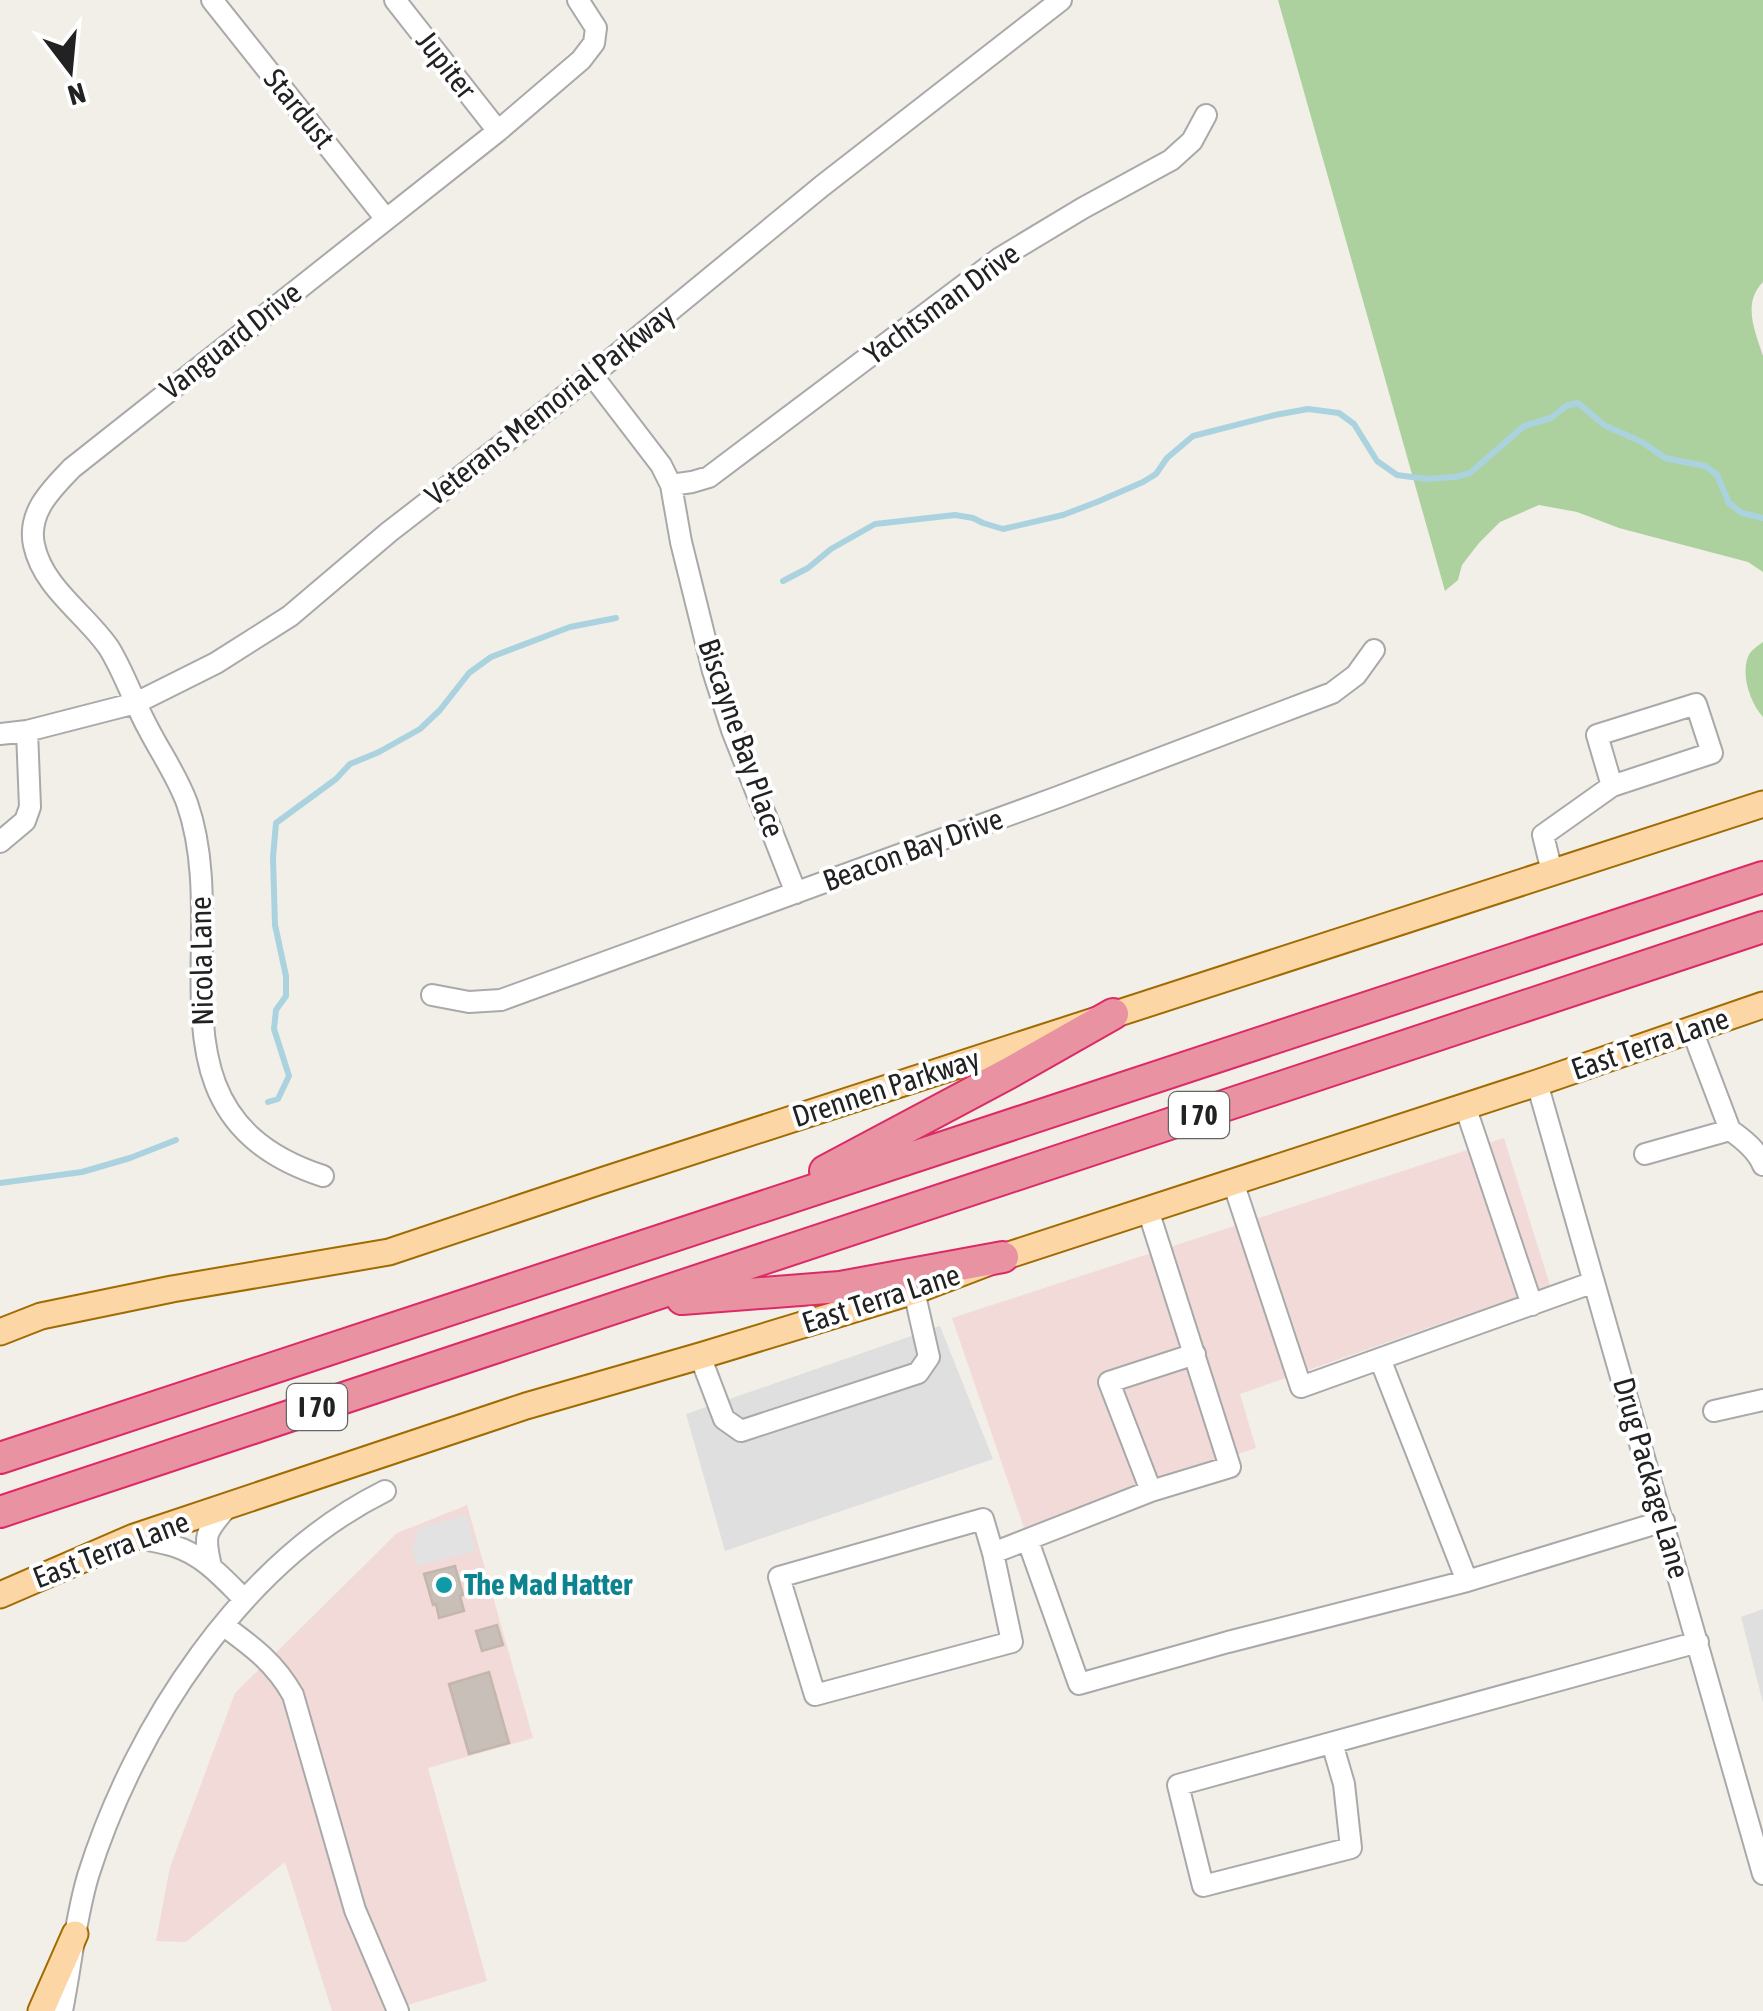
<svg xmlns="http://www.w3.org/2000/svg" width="1763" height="2011" viewBox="0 0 1763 2011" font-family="'Asap Condensed',sans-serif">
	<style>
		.residential { fill: #e0dfdf }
		.commercial { fill: #f2dad9 }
		.forest { fill: #add19e }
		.parking { fill: #e2e2e2 }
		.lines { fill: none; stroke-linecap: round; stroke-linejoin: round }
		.stream { stroke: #aad3df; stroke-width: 6 }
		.building { fill: #c7bfb8; stroke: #c4b6ab; stroke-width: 2.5 }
		.minor-casing { stroke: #a9a9a9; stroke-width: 24 }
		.major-casing { stroke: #a06b00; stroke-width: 29 }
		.highway-casing { stroke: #dc2a67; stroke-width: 34 }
		.minor { stroke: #fff; stroke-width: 20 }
		.major { stroke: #fcd6a4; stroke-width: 25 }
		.highway { stroke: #e892a2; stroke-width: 30 }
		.culture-dot { fill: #0f9aa8; stroke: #fff; stroke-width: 4 }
		.labels { text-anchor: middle; stroke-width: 8; stroke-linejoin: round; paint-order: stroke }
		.shield { fill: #fff; stroke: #646464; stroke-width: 2.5 }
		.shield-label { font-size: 28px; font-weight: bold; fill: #222 }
		.street-label { font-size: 30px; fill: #222; stroke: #fff }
		.culture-label { font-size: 30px; font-weight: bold; fill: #0d838f; stroke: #fff; text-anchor: start }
	</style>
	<rect width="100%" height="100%" fill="#f2efe9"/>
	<path class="residential" d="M940,1326L993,1459L725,1551L686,1414Z
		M1763,1609V1703L1741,1617Z"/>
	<path class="commercial" d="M1504,1138L1550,1285L1240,1394L1256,1448L1024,1528L952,1318Z
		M467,1505L533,1738L428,1768L487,1981L388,2011H332L285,1862L186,1942L156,1941L170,1867L235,1693L397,1533Z"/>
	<path class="forest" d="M1278,0H1763V282C1742,303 1755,331 1763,356V572L1748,562L1619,528L1577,512L1539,505L1500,522L1479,543L1462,565L1458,580L1445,591Z
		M1763,642V717C1750,703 1739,671 1750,653C1752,650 1761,643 1763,642Z"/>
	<path class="parking" d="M466,1515L476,1551L417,1566L412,1549L419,1528Z"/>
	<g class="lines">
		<path class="stream" d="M783,581L808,568L831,549L875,524L955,515L973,518L983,523L1003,529L1063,515L1097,502L1143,482L1156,474L1167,458L1193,436L1275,415L1308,409L1339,413L1354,424L1377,461L1397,475L1427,479L1455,477L1470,473L1524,426L1551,418L1566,406L1578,403L1604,425L1642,442L1665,458L1705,466L1717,475L1729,503L1742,513L1763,518
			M268,1102L278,1099L289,1076L274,1029L276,1010L286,996V976L275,925L273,857L276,823L336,779L350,764L379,752L420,729L440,710L469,673L491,657L570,627L616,618
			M0,1183L82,1172L130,1158L176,1140"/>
	</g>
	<path class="building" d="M455,1566L463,1595L460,1596L464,1611L439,1618L436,1604L433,1605L424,1574Z
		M497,1625L503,1645L482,1651L476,1631Z
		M489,1672L509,1743L469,1754L449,1684Z"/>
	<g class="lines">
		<defs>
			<path id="minor" d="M212,0L386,219
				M395,0L498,131
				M592,375L661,465L671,485L681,542L713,671L732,730L796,893
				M671,485L692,482L709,477L1000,258L1083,208L1171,160L1192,141L1206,115
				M0,734L27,731L136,703L216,663L290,616L389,532L592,375L822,186L1061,0
				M0,842L25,821L30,807L27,731
				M1552,872L1543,835L1612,786L1712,753L1696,704L1597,735L1612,786
				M432,995L469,1002L501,1000L1058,797L1332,693L1356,675L1374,650
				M1692,1030L1730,1130C1743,1139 1757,1150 1763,1165
				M1537,1083L1763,1874
				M1465,1106L1532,1305
				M1645,1154L1730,1130
				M323,1176C135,1115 235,940 187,803C177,776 162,755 149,730C134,703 125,674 109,648C86,614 43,588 34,545C27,512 52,489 72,468L498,131L581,60L594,43L596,28L578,0
				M1233,1182L1301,1387L1594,1282
				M700,1356L724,1419L741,1431L918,1373L929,1357L914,1291
				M1380,1359L1467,1581L1664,1521
				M1714,1411L1763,1400
				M1151,1491L1109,1382L1195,1354
				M134,1537C147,1540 161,1542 174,1546C203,1555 223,1578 244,1599
				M1028,1541L1079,1684L1228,1642L1467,1581
				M993,1553L1012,1642L815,1695L779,1577L983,1519L993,1553L1151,1491L1230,1467L1148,1210
				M211,1566C203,1533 206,1532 228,1506
				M223,1625C253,1647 275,1663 293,1695L355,1910L398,2011
				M1332,1743L1344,1784L1351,1848L1203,1886L1178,1785L1698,1642
				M62,2011C71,1966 75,1920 88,1876C135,1726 242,1562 385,1491"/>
			<path id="major" d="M0,1332L41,1316L172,1289L389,1252L601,1181L1763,804
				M0,1595L134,1537L526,1406L700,1356L914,1291L1003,1257L1537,1083L1763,1005
				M41,2011L75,1934"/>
			<path id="highway" d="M825,1171L1009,1073L1113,1014
				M682,1299L840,1287L1003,1257
				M0,1458L1763,877
				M0,1512L1763,927"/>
		</defs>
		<use href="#minor" class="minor-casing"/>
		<use href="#major" class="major-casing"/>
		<use href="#highway" class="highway-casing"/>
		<use href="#minor" class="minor"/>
		<use href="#major" class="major"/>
		<use href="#highway" class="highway"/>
	</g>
	<circle class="culture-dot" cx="444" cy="1585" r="10"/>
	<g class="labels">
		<g class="shield">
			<rect x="1169" y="1092" width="60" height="46" rx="8"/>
			<rect x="287" y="1384" width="60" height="46" rx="8"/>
		</g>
		<g class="shield-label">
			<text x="1199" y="1125">I 70</text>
			<text x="317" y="1417">I 70</text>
		</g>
		<g class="street-label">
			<text transform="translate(446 65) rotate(52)" y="10">Jupiter</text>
			<text transform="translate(299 109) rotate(51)" y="10">Stardust</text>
			<text transform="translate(942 304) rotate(-36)" y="10">Yachtsman Drive</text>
			<text transform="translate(231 341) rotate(-38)" y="10">Vanguard Drive</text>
			<text transform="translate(550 405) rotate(-38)" y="10">Veterans Memorial Parkway</text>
			<text transform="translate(741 738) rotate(71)" y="10">Biscayne Bay Place</text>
			<text transform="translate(913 850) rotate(-20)" y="10">Beacon Bay Drive</text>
			<text transform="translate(202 961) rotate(-91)" y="10">Nicola Lane</text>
			<text transform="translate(1650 1044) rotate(-19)" y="10">East Terra Lane</text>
			<text transform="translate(886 1088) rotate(-18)" y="10">Drennen Parkway</text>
			<text transform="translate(881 1299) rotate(-18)" y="10">East Terra Lane</text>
			<text transform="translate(1651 1478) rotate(74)" y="10">Drug Package Lane</text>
			<text transform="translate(111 1550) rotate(-21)" y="10">East Terra Lane</text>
		</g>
		<g class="culture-label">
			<text x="464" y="1595">The Mad Hatter</text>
		</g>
	</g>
	<g transform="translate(70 70) rotate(164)" stroke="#ffffff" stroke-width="8" paint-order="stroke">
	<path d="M0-8L18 38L0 25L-18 38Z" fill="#222222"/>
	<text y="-15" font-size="28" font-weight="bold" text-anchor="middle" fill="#222222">N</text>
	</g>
</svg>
